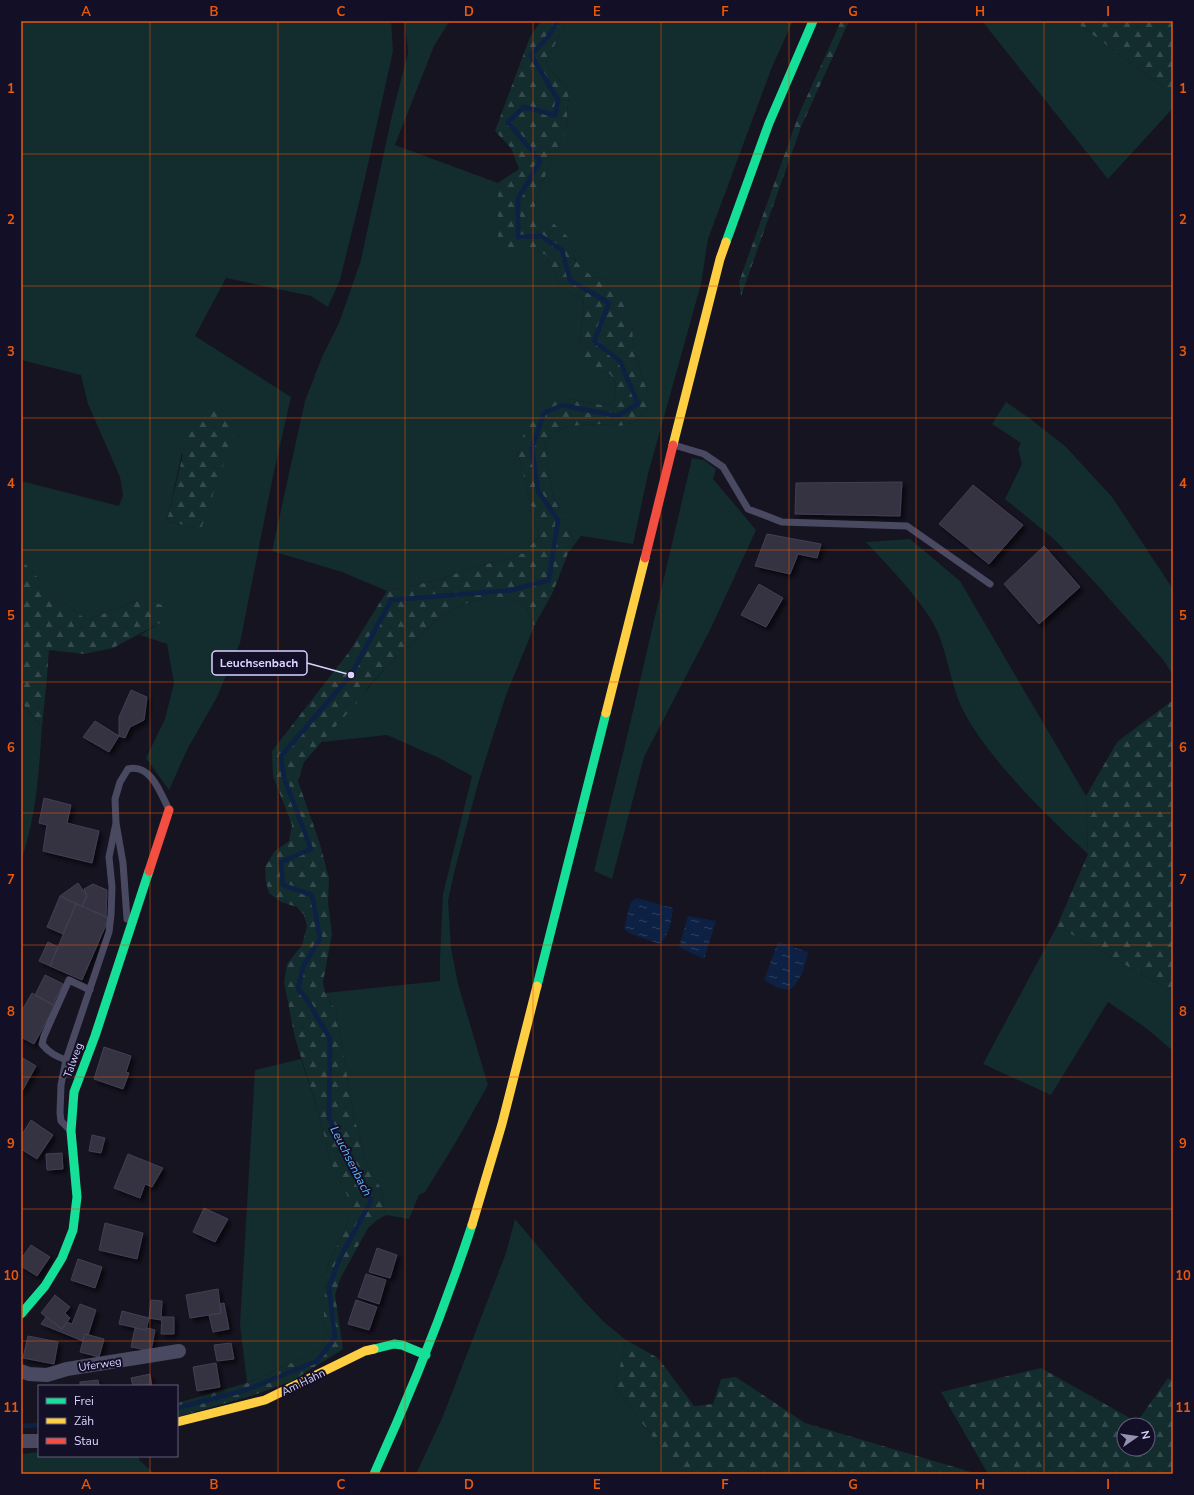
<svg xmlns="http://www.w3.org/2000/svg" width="1194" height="1495" viewBox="0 0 1194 1495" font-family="'Nunito Sans',sans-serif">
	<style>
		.green { fill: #132c2d; fill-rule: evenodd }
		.forest { fill: url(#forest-firs); fill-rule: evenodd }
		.water { fill: url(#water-ripples) }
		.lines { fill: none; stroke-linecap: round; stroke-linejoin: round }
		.stream { stroke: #0d2144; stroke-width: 4.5 }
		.building { fill: #343243; stroke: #433f54; filter: url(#shadow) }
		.lane { stroke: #4a4962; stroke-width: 7 }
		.street { stroke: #4a4962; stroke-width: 14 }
		.fast { stroke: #16e098; stroke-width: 9 }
		.slow { stroke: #ffcf43; stroke-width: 9 }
		.jam { stroke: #f24e42; stroke-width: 9 }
		.grid { fill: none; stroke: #e8590c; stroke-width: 1; stroke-opacity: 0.55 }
		.labels { text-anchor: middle; stroke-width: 4; stroke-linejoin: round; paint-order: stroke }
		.street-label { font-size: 11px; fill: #d9d4ff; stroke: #130f26 }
		.water-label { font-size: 12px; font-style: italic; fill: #62b6ff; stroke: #130f26 }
		.leader { fill: none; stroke: #d9d4ff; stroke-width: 1.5 }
		.callout-dot { fill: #d9d4ff; stroke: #130f26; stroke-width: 1.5 }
		.callout { fill: #130f26; stroke: #d9d4ff; stroke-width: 1.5 }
		.callout-label { font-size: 12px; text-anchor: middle; font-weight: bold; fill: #d9d4ff }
		.neatline { fill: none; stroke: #e8590c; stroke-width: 1.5 }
		.grid-label { font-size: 13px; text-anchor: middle; font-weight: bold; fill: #e8590c }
	</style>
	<defs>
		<pattern id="forest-firs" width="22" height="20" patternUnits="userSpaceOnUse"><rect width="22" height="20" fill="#132c2d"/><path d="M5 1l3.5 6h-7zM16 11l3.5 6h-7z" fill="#354a4c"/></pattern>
		<pattern id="water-ripples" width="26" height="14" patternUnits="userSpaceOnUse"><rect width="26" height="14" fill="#0d2144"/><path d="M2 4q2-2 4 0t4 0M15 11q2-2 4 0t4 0" fill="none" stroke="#304060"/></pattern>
		<filter id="shadow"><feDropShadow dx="3.5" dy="3.5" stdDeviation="2" flood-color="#0009"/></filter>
	</defs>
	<rect width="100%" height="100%" fill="#161421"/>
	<path class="green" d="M21,21H391L393,51L365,178L340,280L328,307L311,296L226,278L195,336L291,397L273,476L240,643L217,697L188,748L169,790L146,758L165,719L174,683L167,644L140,635L160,623L139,600L87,620L55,597L21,559V481L119,506L123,495L120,477L88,404L81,375L21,360ZM182,453L201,529L167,521Z
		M405,21H451L447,25L434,46L395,145L498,183V247L514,250H534L546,255L562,290L584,299L580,345L600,371L610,374L615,382L616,391L614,403L602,405L564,398L518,453L539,536L524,553L495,562L474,567L438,580L387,591L342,572L272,551L305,401L322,357L339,323L361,260L392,115L408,53Z
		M567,21H793L772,67L708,239L701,284L648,474L633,544L581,536L575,544L568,525L553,497L548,468L545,443L555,432L568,426L601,424L620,426L632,423L644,414L649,407V396L634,352L632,326L606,280C578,273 575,265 570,239L533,217L536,200L551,161L566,131L569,90L545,64Z
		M982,21H1074L1173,94V108L1108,179Z
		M1006,402L1029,418L1065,446L1112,497L1173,589V675L1164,661L1099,587L1055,540L1005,499L1022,464L1018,449L1021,443L992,424Z
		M692,458L704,460L716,469L713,479L756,530L711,628L644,757L612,879L594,871L625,745Z
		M910,539L960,581L1086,796L1088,854C1057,825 1029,798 1001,765C987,748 973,730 963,710C949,682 948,649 932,621C914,592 889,567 866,542Z
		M488,598H511L525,605L534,627L506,695L479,780L455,869L448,901L451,948L458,984L488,1085L456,1142L425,1192L419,1195L409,1219L386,1215L380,1187L366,1162L354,1116L336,1011L325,993L440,981V957L443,894L472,776L439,758L387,735L322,742L387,666L432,624L460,605Z
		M21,703L42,727C39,772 36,818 21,861Z
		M1057,926L1173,992V1051L1146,1028L1108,1002L1051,1095L983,1064Z
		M301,1059L319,1114L330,1161L354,1209L328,1266L324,1302V1319L327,1337L320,1350L247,1383L240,1325L255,1070Z
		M515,1219L584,1301L604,1322L626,1340L615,1387L670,1460L684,1474H416L443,1416L506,1253Z
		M39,1452V1456H139V1460L155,1474H21V1454Z"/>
	<path class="forest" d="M541,21H567L545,64L569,90L566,131L551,161L536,200L533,217L552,222L570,239L575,260L584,271L595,277L606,280L620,296L632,326L634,352L649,396V407L644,414L632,423L620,426L601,424L568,426L555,432L545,443L548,468L553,497L568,525L575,544L568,553L553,592L534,626L525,605L511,598H488L460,605L432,624L387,666L369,686L360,699L304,762L298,781L320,844L329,879L328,903L332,934L323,982L325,993L336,1011L354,1116L366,1162L380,1187L386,1215L377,1220L368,1228L340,1279L335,1295L343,1349L292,1381L251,1396L177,1417V1403L247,1383L320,1350L327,1337L324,1319V1302L328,1266L354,1209L330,1161L319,1114L295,1038L284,982L287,964L302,945L307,926L304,915L297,907L281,902L269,893L266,882L265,867L275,851L289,841L292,825L273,776L272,751L349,652L387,591L438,580L474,567L495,562L524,553L539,536L518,453L526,426L543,407L564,398L602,405L614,403L616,391L615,382L610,374L600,371L584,356L580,345L584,299L562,290L546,255L534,250H514L498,248V183L519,169L511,148L495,131L530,37Z
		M841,21H849L801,127L741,296L739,282L799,114Z
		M1074,21H1173V94Z
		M220,408L237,425L201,529L167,521L188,434L201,418Z
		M21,559L55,597L87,620L139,600L169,606L160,623L113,648L84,654L49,650L47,677L42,727L21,702Z
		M1173,700V992L1057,926L1088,854L1086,796L1117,742Z
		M626,1340L658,1358L694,1406L713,1404L721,1379L736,1377L805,1423L978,1474H684L670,1460L615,1387Z
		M1041,1368L1137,1422L1168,1378L1173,1381V1474H988L941,1392ZM1124,1425H1148V1449H1124Z"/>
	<path class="water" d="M636,898L673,908C672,921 669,934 660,944L631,934L624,929L630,904Z
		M688,916L716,921L704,959L679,947Z
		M778,942L808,952C804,968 803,979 789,990L778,988L764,980Z"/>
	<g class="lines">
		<path class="stream" d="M177,1408L246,1390L317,1361L335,1338L329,1287L339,1260L371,1201L329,1118L330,1039L306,998L298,989L303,967L320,939L312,895L283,885L281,862L311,849L284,778L281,756L351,675L391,600L512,590L549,580L558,520L538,491L532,448L544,413L562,405L617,416L638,404L620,361L594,341L609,303L570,280L562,250L541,236L518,237V199L540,161L508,122L524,107L555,115L558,100L531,55L548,37L558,21
			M21,1426L39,1425"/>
	</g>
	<path class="building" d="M902,482L900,516L795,514L796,483Z
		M973,485L1023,525L989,564L939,524Z
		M767,534L821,544L817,558L798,554L790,574L755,566Z
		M1044,546L1080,587L1039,624L1004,584Z
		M759,584L783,598L766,627L741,615Z
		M131,690L147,697L144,720L130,727L125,738L119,736V717Z
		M95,721L119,736L109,752L83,737Z
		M44,798L71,805L67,823L99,831L92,863L43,851L47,825L39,823Z
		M78,883L87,896L82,906L60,896Z
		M93,884L107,890L106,917L82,906L87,896L84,889Z
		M60,896L76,904L63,934L47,927Z
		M76,904L109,918L82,980L50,966Z
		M48,942L58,947L50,966L39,961Z
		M45,975L63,984L53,1005L35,995Z
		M32,993L55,1006L34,1044L21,1037V1012Z
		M104,1047L131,1056L126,1072L129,1073L123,1089L94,1079Z
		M21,1057L36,1066L21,1093Z
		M31,1120L53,1135L37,1159L21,1149V1136Z
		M92,1135L105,1138L101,1153L89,1151Z
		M62,1153L63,1169L47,1170L46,1154Z
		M128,1154L163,1168L152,1187L145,1184L140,1198L114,1188Z
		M204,1208L228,1219L215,1242L193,1232Z
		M105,1223L143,1233L137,1259L99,1250Z
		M31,1245L50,1257L37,1276L21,1266V1259Z
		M377,1248L397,1255L390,1278L369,1272Z
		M78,1259L102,1267L95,1288L71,1280Z
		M366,1274L386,1280L379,1304L358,1297Z
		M218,1289L221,1313L190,1318L186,1295Z
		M55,1295L70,1307L65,1313L70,1318L62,1329L41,1313Z
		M151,1300L162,1301L161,1320L149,1318Z
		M356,1300L377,1307L369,1330L348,1324Z
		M224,1303L229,1329L213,1332L209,1315L221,1313L220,1304Z
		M80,1304L96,1310L88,1335L85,1334L83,1341L41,1324L46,1317L62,1329L67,1322L72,1324Z
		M122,1311L149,1318L146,1330L119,1324Z
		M162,1317H174V1334H161Z
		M135,1328L146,1330L147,1328L155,1330L151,1351L131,1347Z
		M85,1334L104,1339L99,1357L80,1352Z
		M28,1336L58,1342L54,1364L23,1358Z
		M231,1343L234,1359L217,1361L214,1345Z
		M216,1363L220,1387L197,1391L193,1367Z
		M150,1374L152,1386H133L131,1378Z
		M98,1380L99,1386H80V1382Z"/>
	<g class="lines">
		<path class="lane" d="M674,445L704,454L723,467L748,509L782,522L907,526L990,584
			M127,919L123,863L116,823L115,799L120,782L128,769C151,763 161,794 169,810
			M66,1060C56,1056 49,1053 42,1044L44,1036L69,980L90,990
			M68,1128L61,1121L60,1113L61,1085L66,1060L109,932L111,915L112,887L109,857L116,823"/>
		<path class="street" d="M21,1371L29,1374L47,1375L67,1369L179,1351
			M21,1441H39"/>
		<path class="fast" d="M726,242L769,123L813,21
			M537,986L606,713
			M21,1314L45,1286L62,1258L73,1230L77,1197L71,1131L74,1092L95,1036L149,871
			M374,1349L394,1344L402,1345L426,1355
			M374,1474C411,1393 444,1310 472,1225"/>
		<path class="slow" d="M673,445L720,259L726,242
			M606,713L645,558
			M472,1225L502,1124L537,986
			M177,1422L265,1400L365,1351L374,1349"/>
		<path class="jam" d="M645,558L673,445
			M149,871L169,810"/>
	</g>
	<path class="grid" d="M150,21V1386M278,21V1474M405,21V1474M533,21V1474M661,21V1474M789,21V1474M916,21V1474M1044,21V1474M21,154H1173M21,286H1173M21,418H1173M21,550H1173M21,682H1173M21,813H1173M21,945H1173M21,1077H1173M21,1209H1173M21,1341H1173M150,1456V1474"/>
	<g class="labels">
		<g class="street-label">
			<text transform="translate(73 1060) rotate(-70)" y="4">Talweg</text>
			<text transform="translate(100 1364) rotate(-9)" y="4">Uferweg</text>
			<text transform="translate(303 1382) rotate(-26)" y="4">Am Hahn</text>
		</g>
		<g class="water-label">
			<text transform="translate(351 1161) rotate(63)" y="4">Leuchsenbach</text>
		</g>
	</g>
	<path class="leader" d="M351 675L307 663"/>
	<circle class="callout-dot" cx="351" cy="675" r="4"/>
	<rect class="callout" x="212" y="651" width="95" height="24" rx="4"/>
	<g class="callout-label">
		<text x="259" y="667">Leuchsenbach</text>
	</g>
	<rect width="1194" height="1495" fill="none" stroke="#130f26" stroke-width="44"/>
	<rect x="38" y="1385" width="140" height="72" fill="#130f26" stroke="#625e7d"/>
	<rect x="46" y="1398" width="20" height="6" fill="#16e098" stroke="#625e7d"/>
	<text x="74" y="1405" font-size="12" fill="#d9d4ff">Frei</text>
	<rect x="46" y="1418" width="20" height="6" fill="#ffcf43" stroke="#625e7d"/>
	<text x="74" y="1425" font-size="12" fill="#d9d4ff">Zäh</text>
	<rect x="46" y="1438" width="20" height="6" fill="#f24e42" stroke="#625e7d"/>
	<text x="74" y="1445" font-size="12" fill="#d9d4ff">Stau</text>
	<g transform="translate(1136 1437) rotate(77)"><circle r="19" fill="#130f26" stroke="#625e7d"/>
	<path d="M0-3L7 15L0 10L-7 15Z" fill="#9591b1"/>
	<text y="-6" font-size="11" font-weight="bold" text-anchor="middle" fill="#d9d4ff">N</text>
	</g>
	<rect x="22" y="22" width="1150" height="1451" class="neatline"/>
	<g class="grid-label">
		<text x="86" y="16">A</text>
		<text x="214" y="16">B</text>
		<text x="341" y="16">C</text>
		<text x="469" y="16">D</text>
		<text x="597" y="16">E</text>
		<text x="725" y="16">F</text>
		<text x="853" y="16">G</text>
		<text x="980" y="16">H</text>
		<text x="1108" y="16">I</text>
		<text x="11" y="93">1</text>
		<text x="1183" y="93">1</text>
		<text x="11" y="224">2</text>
		<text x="1183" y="224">2</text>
		<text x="11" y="356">3</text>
		<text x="1183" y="356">3</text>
		<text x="11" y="488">4</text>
		<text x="1183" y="488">4</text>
		<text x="11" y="620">5</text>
		<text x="1183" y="620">5</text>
		<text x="11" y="752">6</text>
		<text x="1183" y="752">6</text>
		<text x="11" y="884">7</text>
		<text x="1183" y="884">7</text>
		<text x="11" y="1016">8</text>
		<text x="1183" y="1016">8</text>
		<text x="11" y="1148">9</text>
		<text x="1183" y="1148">9</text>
		<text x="11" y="1280">10</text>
		<text x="1183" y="1280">10</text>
		<text x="11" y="1412">11</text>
		<text x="1183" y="1412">11</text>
		<text x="86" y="1489">A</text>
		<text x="214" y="1489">B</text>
		<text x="341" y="1489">C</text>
		<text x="469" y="1489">D</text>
		<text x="597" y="1489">E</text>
		<text x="725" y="1489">F</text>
		<text x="853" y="1489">G</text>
		<text x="980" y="1489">H</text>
		<text x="1108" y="1489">I</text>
	</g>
</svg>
